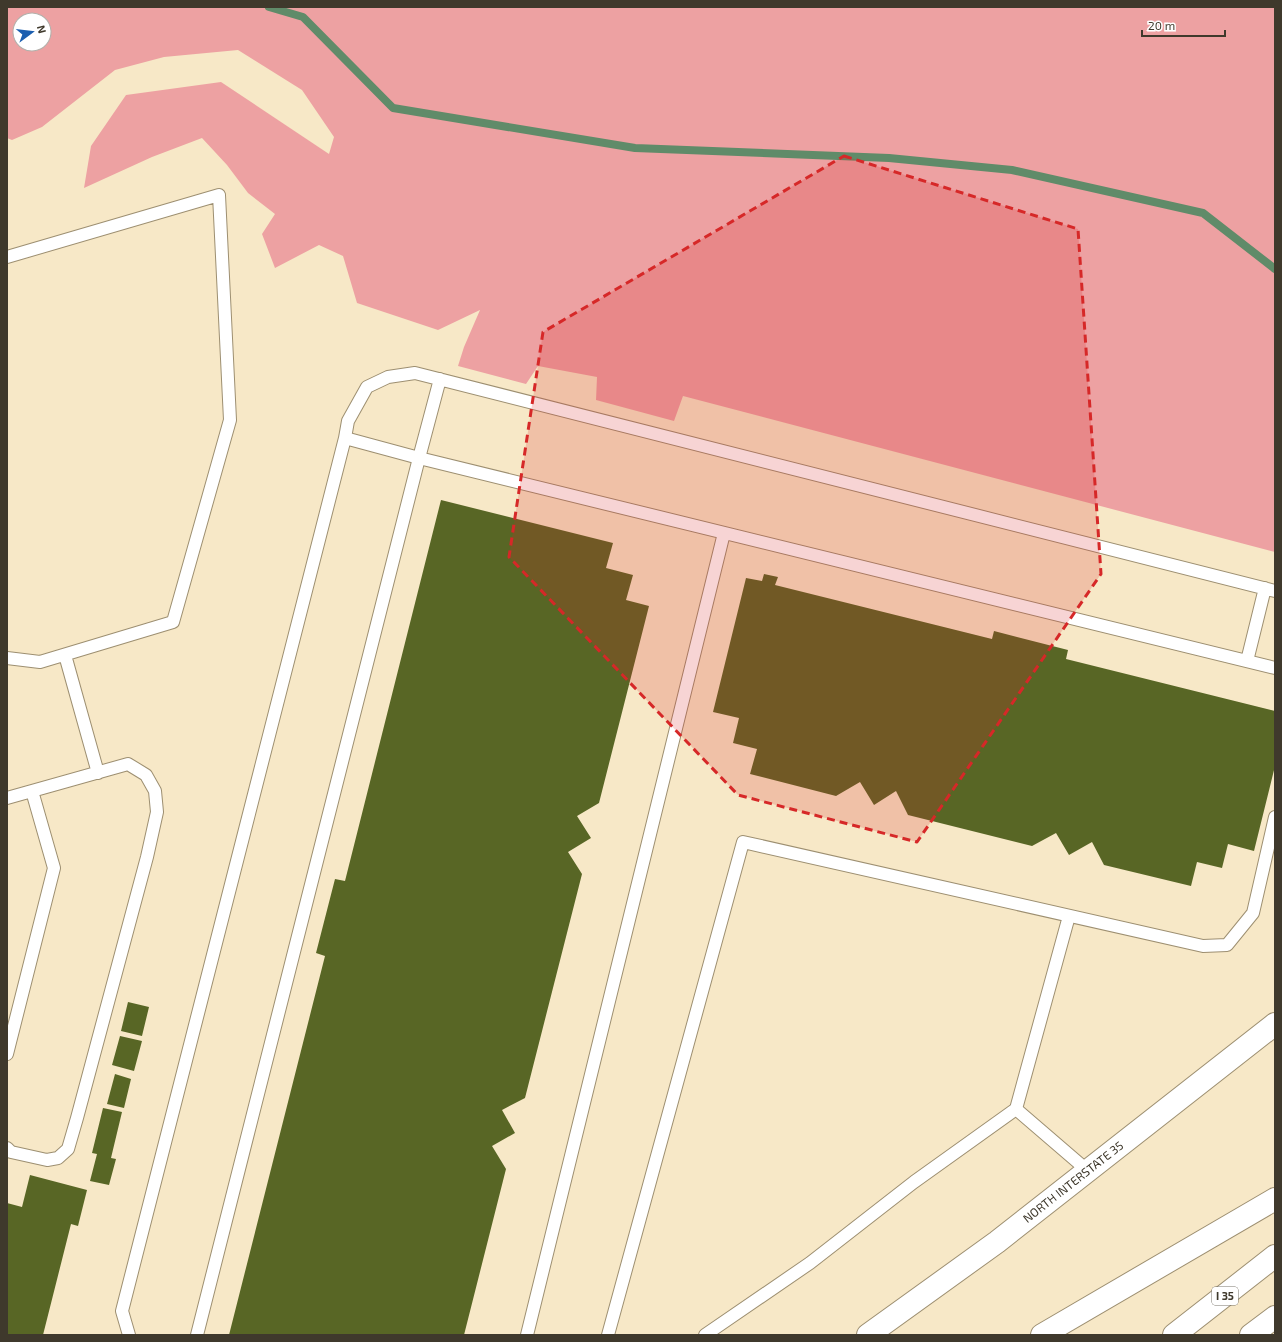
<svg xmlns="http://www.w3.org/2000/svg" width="1282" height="1342" viewBox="0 0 1282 1342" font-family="'Exo 2',sans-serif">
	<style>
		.forest { fill: #eda1a2; fill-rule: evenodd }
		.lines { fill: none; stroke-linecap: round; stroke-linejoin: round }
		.stream { stroke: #608b69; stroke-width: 8 }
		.building { fill: #586625 }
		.service-casing { stroke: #9d8f71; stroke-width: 14 }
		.secondary-casing { stroke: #9d8f71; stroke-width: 24 }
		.motorway-casing { stroke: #9d8f71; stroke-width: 24 }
		.service { stroke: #fff; stroke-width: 12 }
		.secondary { stroke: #fff; stroke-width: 22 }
		.motorway { stroke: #fff; stroke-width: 22 }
		.marked { fill: #d62828; fill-opacity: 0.2; stroke: #d62828; stroke-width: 3; stroke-dasharray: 8 5; stroke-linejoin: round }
		.labels { text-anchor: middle; stroke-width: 4; stroke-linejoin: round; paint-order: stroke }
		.shield { fill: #fff; stroke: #79746b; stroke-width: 1 }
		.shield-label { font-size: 11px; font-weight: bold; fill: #3f392c }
		.street-label { font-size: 12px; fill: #3f392c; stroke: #fff }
	</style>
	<rect width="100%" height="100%" fill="#f7e8c7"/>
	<path class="forest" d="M7,7H1275V552L683,396L674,421L596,400L597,377L538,366L526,384L458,366L464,347L480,310L438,330L357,303L343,256L319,245L275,268L262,234L275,214L248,193L227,165L202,138L152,157L84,188L91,146L126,95L221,82L329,154L334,137L302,90L238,50L164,57L115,70L42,127L12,140L7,138ZM20,20H44V44H20Z"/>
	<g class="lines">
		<path class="stream" d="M269,7L303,17L393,108L635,148L889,158L1012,170L1203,213L1275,269"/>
	</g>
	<path class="building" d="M441,500L613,543L606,568L633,575L626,600L649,606L599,803L577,816L591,838L568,852L582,874L525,1098L502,1110L515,1133L492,1146L506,1169L464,1335H229L325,956L316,953L335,879L345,881Z
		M764,574L778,577L775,585L992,639L994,631L1068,650L1066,659L1275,711V766L1254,851L1228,844L1222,868L1197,862L1191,886L1104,865L1092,842L1069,855L1056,833L1032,846L908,815L896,791L874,805L860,782L836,796L750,774L757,749L733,743L739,718L713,712L746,578L762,581Z
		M128,1002L149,1007L142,1036L121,1031Z
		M120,1036L142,1041L134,1071L112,1065Z
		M115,1074L131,1079L124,1108L107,1104Z
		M103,1108L122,1112L111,1158L116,1159L109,1185L90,1181L97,1154L92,1153Z
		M30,1175L87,1190L78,1226L71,1224L43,1335H7V1203L22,1207Z"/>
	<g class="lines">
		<defs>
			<path id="service" d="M7,257L219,195L230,420L173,622L40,662L7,658
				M1275,591L415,373L388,377L367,387L348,421L345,438L419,458L1275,668
				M65,655L98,773
				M1247,661L1265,588
				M7,798L128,764L146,775L155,791L157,812L147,857L77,1118L68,1149L58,1158L47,1160L11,1152L7,1148
				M1069,916L1016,1109L1088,1171
				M7,1054L54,868L32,791
				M129,1335L122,1311L345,438
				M197,1335L419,458L440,379
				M527,1335L724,533
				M608,1335L743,842L1203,946L1227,945L1253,913L1275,817
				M705,1335L810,1263L914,1182L1016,1109"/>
			<g id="secondary">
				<path id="s1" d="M868,1335L997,1242L1275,1024"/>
			</g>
			<path id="motorway" d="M1042,1335L1275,1199
				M1174,1335L1275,1256
				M1251,1335L1275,1317"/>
		</defs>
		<use href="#service" class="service-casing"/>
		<use href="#secondary" class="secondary-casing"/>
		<use href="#motorway" class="motorway-casing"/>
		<use href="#service" class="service"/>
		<use href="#secondary" class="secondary"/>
		<use href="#motorway" class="motorway"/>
	</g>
	<path class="marked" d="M844,156L1078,229L1101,574L917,842L738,795L509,557L543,332Z"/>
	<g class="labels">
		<rect class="shield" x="1212" y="1287" width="26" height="18" rx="3"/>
		<g class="shield-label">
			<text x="1225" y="1300">I 35</text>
		</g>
		<g class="street-label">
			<text dy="4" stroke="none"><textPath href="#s1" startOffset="256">NORTH INTERSTATE 35</textPath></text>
		</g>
	</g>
	<rect width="1282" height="1342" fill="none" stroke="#3f392c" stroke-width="16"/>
	<g transform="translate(32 32) rotate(75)"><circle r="19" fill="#ffffff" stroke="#b2b0ab"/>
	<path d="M0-3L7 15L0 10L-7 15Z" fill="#1b5eaf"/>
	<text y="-6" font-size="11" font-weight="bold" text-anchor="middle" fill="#3f392c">N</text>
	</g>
	<path d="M1142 30v6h83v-6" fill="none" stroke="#3f392c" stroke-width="2"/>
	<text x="1148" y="30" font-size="12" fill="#3f392c" stroke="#ffffff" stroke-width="3" paint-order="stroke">20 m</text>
</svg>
